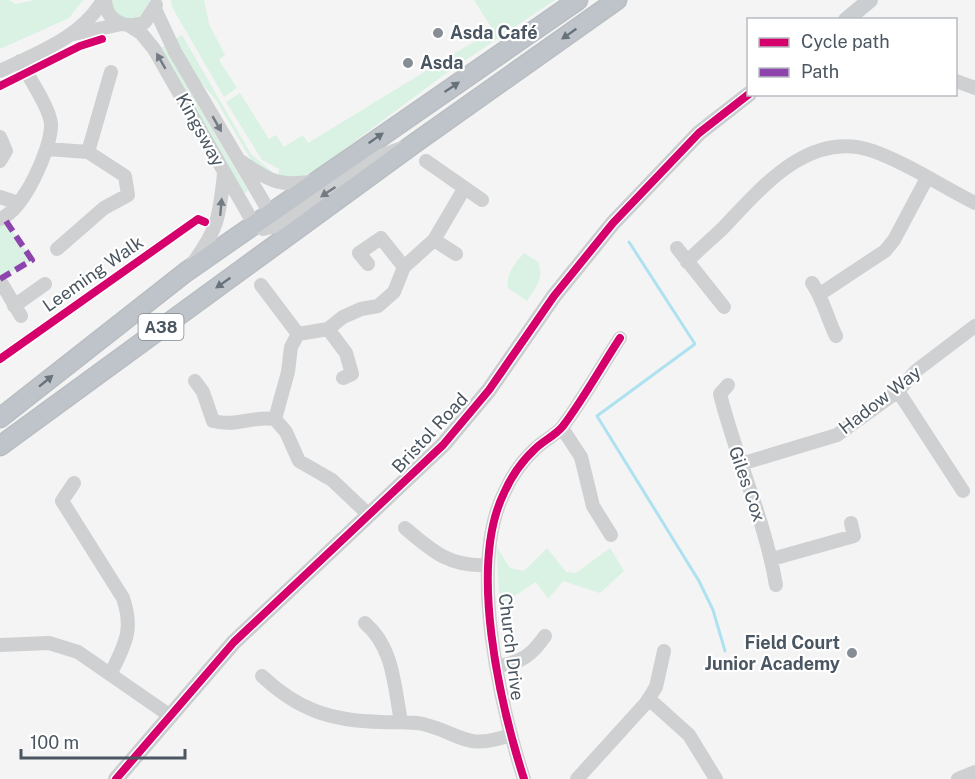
<svg xmlns="http://www.w3.org/2000/svg" width="975" height="779" viewBox="0 0 975 779" font-family="'Public Sans',sans-serif">
	<style>
		.green { fill: #d9f2e3 }
		.lines { fill: none; stroke-linecap: round; stroke-linejoin: round }
		.stream { stroke: #aee2f0; stroke-width: 3 }
		.highway-casing { stroke: #b9bec3; stroke-width: 21 }
		.minor { stroke: #ced0d2; stroke-width: 14 }
		.major { stroke: #caced1; stroke-width: 16 }
		.highway { stroke: #bec4c9; stroke-width: 18 }
		.quiet { stroke: #8e44ad; stroke-width: 6; stroke-dasharray: 12 6; stroke-linecap: butt }
		.cycleway-casing { stroke: #fff; stroke-width: 11 }
		.cycleway { stroke: #d6006c; stroke-width: 8 }
		.oneway { fill: #67727b }
		.oneway2 { fill: #727b83 }
		.poi-dot { fill: #868d94; stroke: #fff; stroke-width: 2 }
		.labels { text-anchor: middle; stroke-width: 4.5; stroke-linejoin: round; paint-order: stroke }
		.shield { fill: #fff; stroke: #808990; stroke-width: 1.5 }
		.shield-label { font-size: 16px; font-weight: bold; fill: #4a5661 }
		.poi-label { font-size: 18px; font-weight: bold; fill: #4a5661; stroke: #fff; text-anchor: start }
		.street-label { font-size: 18px; fill: #4a5661; stroke: #fff }
	</style>
	<rect width="100%" height="100%" fill="#f4f4f4"/>
	<path class="green" d="M0,0H9L16,4L35,0H83L69,18L0,49Z
		M110,0H150V1L140,17L130,20L117,16Z
		M171,0H204L209,24L225,55L219,60L237,88L224,97L172,7Z
		M474,0H555L445,74L315,171L297,178L278,177L279,169L262,160L226,102L240,93L269,139L276,135L284,147L303,135L308,143L493,30Z
		M182,35L251,154L272,172L270,175L251,160L216,100L198,79L174,39Z
		M164,46L248,191L243,194L160,48Z
		M4,218L32,260L0,279V219Z
		M524,253L538,262C545,278 535,288 527,301L508,288C506,272 515,264 524,253Z
		M496,546L510,568L524,571L547,548L566,572L576,573L610,548L624,571L600,593L563,581L548,599L536,582L500,605Z"/>
	<g class="lines">
		<path class="stream" d="M629,242L695,344L597,416L699,581L713,610L725,651"/>
		<defs>
			<path id="highway" d="M0,418L186,272L578,0
				M0,446L415,143L617,0"/>
		</defs>
		<use href="#highway" class="highway-casing"/>
		<path class="minor" d="M105,0C106,22 127,30 145,22L156,5
			M155,9L175,52L270,213L271,222
			M130,26L141,33L154,49L254,224L263,229L280,225L382,155L402,148
			M74,34L122,24
			M0,71C37,53 81,38 103,0
			M956,81L975,88
			M0,137L6,151L0,161
			M48,149L88,152L125,176L128,195L104,208L57,249
			M88,152L111,72
			M426,161L482,200
			M242,162C270,182 281,187 315,181
			M0,197L18,203
			M0,219C23,211 52,148 51,124C50,108 28,76 20,61
			M434,240L456,254
			M677,248L724,307
			M687,262C699,249 712,239 724,227C763,186 810,129 873,151C909,164 941,186 975,203
			M193,263C219,227 219,217 224,174
			M368,264L359,253L381,238L404,267
			M812,283C823,298 827,318 836,336
			M2,284L21,316
			M261,285L298,334
			M820,294L885,251L894,240L927,178
			M14,306L45,284
			M328,329L346,353L352,374L343,378
			M195,381L203,392L213,421C239,427 250,416 275,419L286,432L299,461L332,480L368,514
			M728,385L720,394C736,458 765,520 776,585
			M898,391L963,491
			M275,419L288,372L291,347L298,334L328,329L343,317L361,309L378,306L394,292L404,267L434,240L464,189
			M562,428L581,457L593,506L611,535
			M741,464L837,435L898,391L917,370L975,326
			M74,483L62,501L123,598C134,630 125,644 111,673
			M405,528C433,552 450,567 488,565
			M772,559L854,536L851,523
			M365,623C394,648 394,686 401,721
			M0,645L49,643L78,652L169,715
			M497,666C521,663 532,655 545,636
			M262,676C298,710 331,721 382,722C396,723 409,721 423,724C463,734 465,751 510,735
			M649,699L689,735L716,779
			M524,779C500,704 468,566 504,493C511,477 522,461 535,449C543,441 556,435 563,426C584,398 601,367 620,338
			M577,779L646,703L656,687L664,651
			M958,779L975,772"/>
		<path class="major" d="M846,20L870,0
			M116,779L234,642L443,445L489,390L554,296L613,223L699,133L749,94"/>
		<use href="#highway" class="highway"/>
		<path class="quiet" d="M0,279L32,260L4,218"/>
		<defs>
			<path id="cycleway" d="M0,86L80,46L102,39
				M0,359L198,219L205,222
				M116,779L234,642L443,445L489,390L554,296L613,223L699,133L749,94
				M524,779C500,704 468,566 504,493C511,477 522,461 535,449C543,441 556,435 563,426C584,398 601,367 620,338"/>
		</defs>
		<use href="#cycleway" class="cycleway-casing"/>
		<use href="#cycleway" class="cycleway"/>
	</g>
	<defs><path id="oneway-solid" d="M-6-.8H1V-3.2L6.5 0L1 3.2V.8H-6Z" transform="scale(1.5)"/></defs>
	<g class="oneway">
		<use href="#oneway-solid" transform="translate(569 34) rotate(145)"/>
		<use href="#oneway-solid" transform="translate(452 87) rotate(-34)"/>
		<use href="#oneway-solid" transform="translate(376 138) rotate(-35)"/>
		<use href="#oneway-solid" transform="translate(223 283) rotate(145)"/>
		<use href="#oneway-solid" transform="translate(46 381) rotate(-39)"/>
	</g>
	<g class="oneway2">
		<use href="#oneway-solid" transform="translate(161 61) rotate(-120)"/>
		<use href="#oneway-solid" transform="translate(217 124) rotate(60)"/>
		<use href="#oneway-solid" transform="translate(328 192) rotate(146)"/>
		<use href="#oneway-solid" transform="translate(221 207) rotate(-85)"/>
	</g>
	<g class="poi-dot">
		<circle cx="438" cy="33" r="6"/>
		<circle cx="408" cy="63" r="6"/>
		<circle cx="852" cy="653" r="6"/>
	</g>
	<g class="labels">
		<rect class="shield" x="138.5" y="314" width="45" height="26" rx="4.5"/>
		<g class="shield-label">
			<text x="161" y="333">A38</text>
		</g>
		<g class="poi-label">
			<text x="450" y="39">Asda Café</text>
			<text x="420" y="69">Asda</text>
			<text x="840" y="649" text-anchor="end">Field Court<tspan x="840" dy="21">Junior Academy</tspan></text>
		</g>
		<g class="street-label">
			<text transform="translate(200 130) rotate(61)" y="6">Kingsway</text>
			<text transform="translate(93 274) rotate(-35)" y="6">Leeming Walk</text>
			<text transform="translate(880 400) rotate(-38)" y="6">Hadow Way</text>
			<text transform="translate(430 433) rotate(-47)" y="6">Bristol Road</text>
			<text transform="translate(747 484) rotate(71)" y="6">Giles Cox</text>
			<text transform="translate(511 647) rotate(83)" y="6">Church Drive</text>
		</g>
	</g>
	<rect x="747" y="18" width="210" height="78" fill="#ffffff" stroke="#b7bbc0" stroke-width="1.5"/>
	<rect x="759" y="38" width="30" height="9" fill="#d6006c" stroke="#b7bbc0" stroke-width="1.5"/>
	<text x="801" y="48" font-size="18" fill="#4a5661">Cycle path</text>
	<rect x="759" y="68" width="30" height="9" fill="#8e44ad" stroke="#b7bbc0" stroke-width="1.5"/>
	<text x="801" y="78" font-size="18" fill="#4a5661">Path</text>
	<path d="M21 749v9h164v-9" fill="none" stroke="#4a5661" stroke-width="3"/>
	<text x="30" y="749" font-size="18" fill="#4a5661" stroke="#ffffff" stroke-width="4.5" paint-order="stroke">100 m</text>
</svg>
